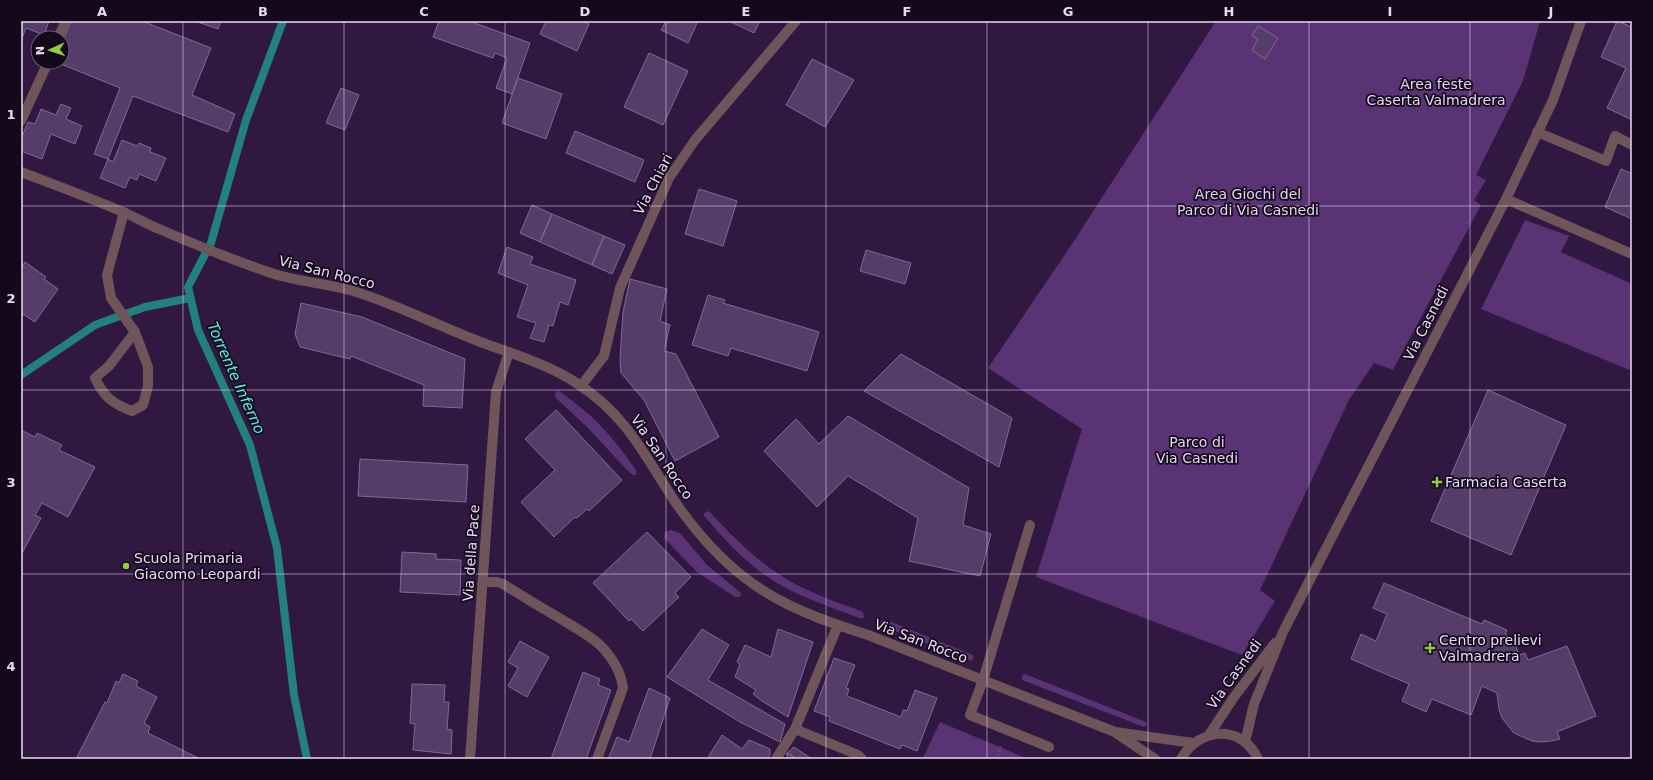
<svg xmlns="http://www.w3.org/2000/svg" width="1653" height="780" viewBox="0 0 1653 780" font-family="'DejaVu Sans',sans-serif">
	<style>
		.green { fill: #5a3375 }
		.lines { fill: none; stroke-linecap: round; stroke-linejoin: round }
		.stream { stroke: #22817c; stroke-width: 8 }
		.building { fill: #563c69; stroke: #826898 }
		.path { stroke: #6b567b; stroke-width: 2.5; stroke-dasharray: 1 3; stroke-linecap: butt }
		.service { stroke: #6f5559; stroke-width: 10 }
		.minor { stroke: #6f5559; stroke-width: 10 }
		.grid { fill: none; stroke: #e9daf5; stroke-width: 1; stroke-opacity: 0.55 }
		.poi-dot { fill: #92cd3e; stroke: #13091b; stroke-width: 1.5 }
		.labels { text-anchor: middle; stroke-width: 3.5; stroke-linejoin: round; paint-order: stroke }
		.park-label { font-size: 14px; fill: #e4d7ef; stroke: #13091b }
		.street-label { font-size: 14px; fill: #e9daf5; stroke: #13091b }
		.poi-label { font-size: 14px; fill: #e9daf5; stroke: #13091b; text-anchor: start }
		.water-label { font-size: 15px; font-style: italic; fill: #4af7ed; stroke: #13091b }
		.neatline { fill: none; stroke: #e9daf5; stroke-width: 1.5 }
		.grid-label { font-size: 13px; text-anchor: middle; font-weight: bold; fill: #e9daf5 }
	</style>
	<rect width="100%" height="100%" fill="#301841"/>
	<path class="green" d="M1216,21H1540L1523,81L1476,175L1486,180L1474,200L1481,205L1393,370L1374,363L1349,400L1260,590L1275,601L1242,655L1036,577L1082,429L988,368L1072,244Z
		M1525,220L1569,236L1561,252L1632,284V371L1481,309Z
		M556,391C562,391 566,397 571,400C599,420 617,443 636,470V475H633L628,471L587,427L555,397Z
		M709,511C738,543 771,575 812,592C828,600 846,605 863,612L864,618H859C825,605 787,593 758,570C737,554 721,535 704,516V513Z
		M671,530L680,533L707,565L741,593L740,597H735L697,572L665,539L664,537L665,532Z
		M884,619L973,655V659L971,661L882,626L880,622Z
		M1025,674L1146,722L1147,724L1144,727L1022,680V676Z
		M940,722L1028,759H918L923,758Z"/>
	<g class="lines">
		<path class="stream" d="M283,21L246,120L211,243L188,287L198,330L250,445L277,548L294,695L307,759
			M21,375L95,325L145,307L190,298"/>
	</g>
	<path class="building" d="M21,21H49L44,35L26,28L21,41Z
		M71,21H142L211,48L192,95L235,114L228,132L133,96L108,159L94,154L120,88L56,62H62V43Z
		M195,21H221L218,29Z
		M439,21H469L530,43L512,94L496,88L507,58L495,53L493,58L433,37Z
		M546,21H582L589,24L577,51L540,34Z
		M666,21H698L688,43L661,30Z
		M729,21H760L754,33Z
		M1617,21L1632,27V120L1607,108L1626,68L1601,57Z
		M1258,26L1278,38L1265,59L1252,50L1258,39L1252,36Z
		M649,53L688,71L663,125L624,107Z
		M812,59L854,80L825,127L786,105Z
		M518,78L562,94L546,139L502,123Z
		M341,88L359,95L345,130L326,123Z
		M61,104L71,108L66,119L82,126L75,144L51,134L42,159L21,151V139L28,122L35,124L41,109L56,115Z
		M575,131L644,160L635,182L566,153Z
		M122,140L137,146L139,143L151,148L150,152L166,158L156,181L139,174L137,180L130,177L125,188L100,178L108,159L113,162Z
		M1621,169L1632,174V219L1605,207Z
		M699,189L737,201L723,246L685,234Z
		M532,205L552,214L540,242L520,233Z
		M552,214L604,236L592,265L540,242Z
		M604,236L625,245L612,274L592,265Z
		M507,247L533,257L530,264L576,280L568,305L560,302L553,326L549,325L544,342L530,338L536,323L517,317L528,285L498,273Z
		M866,250L911,263L905,284L860,271Z
		M25,262L46,277L44,279L58,289L35,322L21,313V268Z
		M630,279L667,289L660,321L670,325L664,351L676,354L719,437L675,461L644,400L621,373L620,359L623,312Z
		M708,295L725,300L723,303L819,332L807,371L731,348L728,356L692,345Z
		M301,303L362,317L465,359L462,408L423,406L424,385L351,356L350,359L300,347L295,334Z
		M901,354L1012,418L999,467L864,391Z
		M1488,390L1566,425L1511,555L1431,521Z
		M556,410L622,480L589,511L587,509L577,518L575,517L554,537L521,502L555,470L525,439Z
		M848,416L969,488L963,525L991,534L980,576L909,561L918,518L848,476L817,507L764,451L796,419L819,444Z
		M21,430L35,437L37,433L62,445L59,450L95,467L68,517L42,503L35,515L41,518L21,555Z
		M360,459L468,465L466,502L358,496Z
		M647,532L691,577L675,593L679,597L643,631L631,619L629,621L593,583Z
		M402,552L436,554V559L461,560L460,595L400,592Z
		M1384,583L1482,624L1484,620L1507,630L1505,635L1511,637L1514,641L1519,655L1525,653L1528,660L1567,646L1596,716L1557,732L1560,739L1551,741L1541,742L1532,741L1514,733L1502,718L1499,709L1497,693L1482,686L1471,715L1432,699L1426,712L1402,701L1409,684L1351,659L1361,634L1376,641L1387,614L1373,608Z
		M702,629L729,645L708,680L785,724L780,742L740,722L667,677Z
		M778,629L813,642L788,717L762,701L753,694L756,690L735,677L740,664L737,662L745,645L771,657Z
		M520,641L549,657L527,697L508,686L518,668L508,662Z
		M834,658L855,665L846,688L849,689L847,696L901,717L903,710L907,711L915,690L937,698L917,751L902,745L900,749L829,721L830,717L814,711Z
		M583,672L600,679L598,685L611,690L586,759H551Z
		M123,674L138,681L136,686L157,697L144,723L150,727L148,733L200,759H76L105,702L107,703L116,681L119,683Z
		M412,684L445,685L444,702H449L447,729L452,730L451,754L413,750L415,724L410,723Z
		M649,688L670,698L650,759H608L617,737L629,742Z
		M722,735L742,749L749,740L770,749V755L767,759H707Z
		M794,747L812,759H797L787,753Z
		M787,753L797,759H786L788,755H786Z"/>
	<g class="lines">
		<path class="path" d="M997,759L1001,746"/>
		<path class="service" d="M1537,132L1606,161L1615,136L1632,145
			M124,212L107,275L111,298L135,332L148,367V386L143,405L132,411C113,404 104,397 95,378L109,366L135,332
			M983,680L1030,525"/>
		<path class="minor" d="M58,38L66,21
			M21,121L48,62
			M21,172C55,185 90,198 123,212C135,217 147,224 159,229C196,245 233,260 271,273C298,282 326,283 353,291C396,304 436,325 478,341C512,354 548,364 578,384C629,417 646,459 678,506C702,540 732,572 767,593C798,612 834,624 868,635L1115,732L1193,743
			M1506,199L1632,254
			M581,386L604,356L620,288L669,178L695,140L796,21
			M484,582H497L503,584C522,596 542,608 561,619C574,627 589,635 600,645C612,657 621,672 623,688L597,759
			M983,680L970,715L1049,747
			M795,729L858,755L862,759
			M1116,733L1155,759
			M1209,735L1234,697L1275,643
			M1245,742L1254,704L1283,632L1506,199L1553,100L1581,21
			M470,759L496,392L509,352
			M776,759L795,729L838,625
			M1181,759C1199,727 1242,724 1258,759"/>
	</g>
	<path class="grid" d="M183,21V759M344,21V759M505,21V759M666,21V759M826,21V759M987,21V759M1148,21V759M1309,21V759M1470,21V759M21,206H1632M21,390H1632M21,574H1632"/>
	<g class="poi-dot">
		<path d="M1435 476h4v4h4v4h-4v4h-4v-4h-4v-4h4z"/>
		<circle cx="126" cy="566" r="4"/>
		<path d="M1428 642h4v4h4v4h-4v4h-4v-4h-4v-4h4z"/>
	</g>
	<g class="labels">
		<g class="park-label">
			<text x="1436" y="89">Area feste<tspan x="1436" dy="16">Caserta Valmadrera</tspan></text>
			<text x="1248" y="199">Area Giochi del<tspan x="1248" dy="16">Parco di Via Casnedi</tspan></text>
			<text x="1197" y="447">Parco di<tspan x="1197" dy="16">Via Casnedi</tspan></text>
		</g>
		<g class="street-label">
			<text transform="translate(653 184) rotate(-62)" y="5">Via Chiari</text>
			<text transform="translate(327 272) rotate(14)" y="5">Via San Rocco</text>
			<text transform="translate(1426 323) rotate(-63)" y="5">Via Casnedi</text>
			<text transform="translate(662 457) rotate(56)" y="5">Via San Rocco</text>
			<text transform="translate(471 553) rotate(-86)" y="5">Via della Pace</text>
			<text transform="translate(921 641) rotate(21)" y="5">Via San Rocco</text>
			<text transform="translate(1234 674) rotate(-54)" y="5">Via Casnedi</text>
		</g>
		<g class="poi-label">
			<text x="1445" y="487">Farmacia Caserta</text>
			<text x="134" y="563">Scuola Primaria<tspan x="134" dy="16">Giacomo Leopardi</tspan></text>
			<text x="1439" y="645">Centro prelievi<tspan x="1439" dy="16">Valmadrera</tspan></text>
		</g>
		<g class="water-label">
			<text transform="translate(236 378) rotate(66)" y="5">Torrente Inferno</text>
		</g>
	</g>
	<rect width="1653" height="780" fill="none" stroke="#13091b" stroke-width="44"/>
	<g transform="translate(50 50) rotate(267)"><circle r="19" fill="#13091b" stroke="#695d72"/>
	<path d="M0-3L7 15L0 10L-7 15Z" fill="#92cd3e"/>
	<text y="-6" font-size="11" font-weight="bold" text-anchor="middle" fill="#e9daf5">N</text>
	</g>
	<rect x="22" y="22" width="1609" height="736" class="neatline"/>
	<g class="grid-label">
		<text x="102" y="16">A</text>
		<text x="263" y="16">B</text>
		<text x="424" y="16">C</text>
		<text x="585" y="16">D</text>
		<text x="746" y="16">E</text>
		<text x="907" y="16">F</text>
		<text x="1068" y="16">G</text>
		<text x="1229" y="16">H</text>
		<text x="1390" y="16">I</text>
		<text x="1551" y="16">J</text>
		<text x="11" y="119">1</text>
		<text x="11" y="303">2</text>
		<text x="11" y="487">3</text>
		<text x="11" y="671">4</text>
	</g>
</svg>
